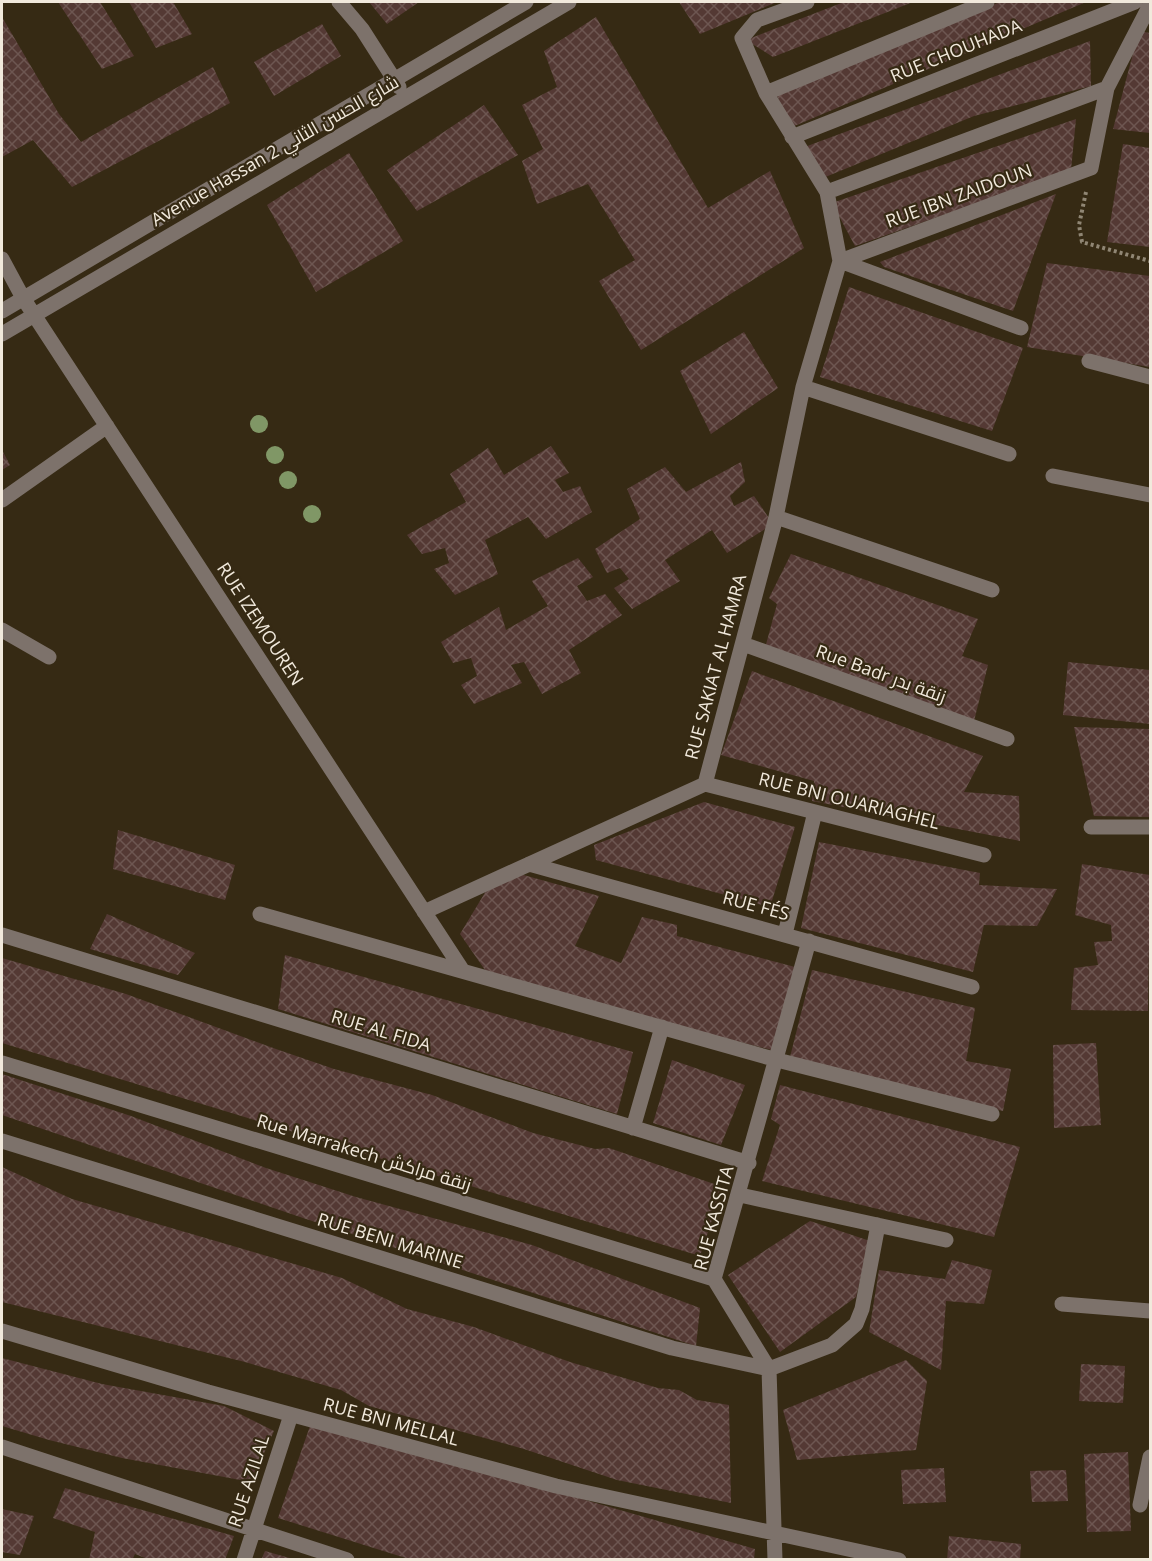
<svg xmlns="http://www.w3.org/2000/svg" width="1152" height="1561" viewBox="0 0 1152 1561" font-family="'Open Sans',Cairo,sans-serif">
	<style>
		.building { fill: url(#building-cross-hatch) }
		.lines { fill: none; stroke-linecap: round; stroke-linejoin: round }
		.path { stroke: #908674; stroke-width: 4; stroke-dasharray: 3 3; stroke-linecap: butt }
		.minor { stroke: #7d726b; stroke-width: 15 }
		.tree { fill: #809766 }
		.labels { text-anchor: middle; stroke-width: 4.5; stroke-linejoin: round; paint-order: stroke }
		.street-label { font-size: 18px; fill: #f1e9dc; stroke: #362a14 }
	</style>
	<defs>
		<pattern id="building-cross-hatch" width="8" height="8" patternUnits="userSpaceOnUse" patternTransform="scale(1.5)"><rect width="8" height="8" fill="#543934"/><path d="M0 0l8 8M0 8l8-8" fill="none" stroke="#6d5651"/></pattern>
	</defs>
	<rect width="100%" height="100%" fill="#362a14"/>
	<path class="building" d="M58,2H100L134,56L102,69Z
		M129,2H173L192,34L156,48Z
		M369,2H419L387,24Z
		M679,2H777L700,34Z
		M844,2H913L773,57L746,40Z
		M1000,2H1086L792,127L774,90Z
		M2,17L59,114L81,142L213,67L230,103L72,187L33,140L2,157Z
		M596,17L708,208L770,171L804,248L641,350L599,281L635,260L588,184L537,204L522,161L543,149L522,105L557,87L544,51Z
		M322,24L341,56L274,96L254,62Z
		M1139,31L1150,33V133L1113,129Z
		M1090,41L1091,86L974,116L823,178L802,148Z
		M484,105L518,155L417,211L387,170Z
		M1076,119L1071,170L855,246L832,203Z
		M1123,144L1150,148V247L1107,242Z
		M349,153L403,241L316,292L267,205Z
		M1056,194L1013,311L884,267L880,262Z
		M1047,263L1150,276V367L1027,347Z
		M849,287L1023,348L992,431L820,377Z
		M744,332L778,388L711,434L680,371Z
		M551,446L569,473L555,480L563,492L580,486L592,512L546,539L528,517L485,540L498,574L455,595L434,569L449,563L445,548L422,554L407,535L466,502L450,474L488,448L504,475Z
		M2,450L10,465L2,470Z
		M741,462L745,482L730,496L734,506L754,496L773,524L727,553L712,530L665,560L680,581L632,609L614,588L629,579L620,568L607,573L595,549L640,519L627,489L665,467L686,492Z
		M791,554L978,619L962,656L988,665L973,725L765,648L777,604L769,598Z
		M578,558L593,577L577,586L587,601L605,594L622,615L569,650L581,673L542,694L524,662L511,665L522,683L474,704L461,685L477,676L471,658L453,663L441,642L499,607L506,630L548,606L532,581Z
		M1068,662L1150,670V724L1063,715Z
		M752,671L983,756L964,792L1019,796L1020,841L812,801L814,781L721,755Z
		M1074,727L1150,729V817L1094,816Z
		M704,802L795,827L770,907L596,860L594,845Z
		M118,830L235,865L225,900L113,869Z
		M819,842L980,873L979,885L1057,889L1037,926L984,925L973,972L801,928Z
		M1082,864L1150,875L1148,1011L1071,1010L1074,968L1098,965L1094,942L1112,941L1111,925L1075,915Z
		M520,874L599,896L575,946L621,963L642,917L677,925V936L795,967L772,1050L565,998L485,970L460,934L486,891Z
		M107,914L195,953L178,975L90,949Z
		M285,955L633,1052L617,1114L278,1009Z
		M2,958L126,994L276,1049L334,1069L432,1095L533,1133L595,1149L609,1148L723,1187L700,1256L2,1043Z
		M812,970L975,1008L966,1061L1011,1069L1003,1111L790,1057Z
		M1096,1043L1101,1125L1054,1128L1053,1045Z
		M672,1060L745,1085L721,1145L653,1123Z
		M2,1074L131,1116L266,1168L356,1197L532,1245L700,1308L696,1346L303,1218L2,1115Z
		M780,1085L1020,1147L994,1237L762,1181L780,1125L771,1119Z
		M2,1167L72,1199L342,1278L407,1309L474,1327L570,1362L658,1388L679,1390L697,1400L729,1405L731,1503L617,1480L524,1449L369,1406L341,1390L245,1362L2,1302Z
		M810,1221L870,1241L856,1297L780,1352L728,1275Z
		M952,1260L992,1270L984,1304L946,1301L941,1370L869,1332L879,1270L945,1279Z
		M2,1358L102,1384L224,1406L274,1431L251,1482L122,1458L49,1440L2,1426Z
		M906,1360L927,1381L916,1450L797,1460L783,1410Z
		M1081,1364L1125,1366L1123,1403L1079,1401Z
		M310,1426L523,1482L755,1549L754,1560H412L278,1518Z
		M1128,1452L1131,1531L1087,1532L1084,1454Z
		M944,1468L946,1502L903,1504L901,1470Z
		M1066,1470L1068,1501L1032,1502L1030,1471Z
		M65,1488L234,1536L225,1560H150L135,1554L132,1560H89L95,1532L53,1518Z
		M2,1509L34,1516L20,1555L2,1552Z
		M949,1536L1021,1544L1020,1560H947Z
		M265,1551L293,1559L292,1560H261Z"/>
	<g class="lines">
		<path class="path" d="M1086,192L1079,225L1082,242L1150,261"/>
		<path class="minor" d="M339,2L362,29L399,87
			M766,93L987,2
			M792,137L1135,2
			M827,192L1107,88
			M2,259L23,298L463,971
			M840,261L1091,168L1107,88L1150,5
			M840,261L1021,328
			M2,311L526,2
			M2,334L569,2
			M1089,361L1150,377
			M803,387L1009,454
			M1053,476L1150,495
			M2,500L107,426
			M776,517L992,590
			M2,630L49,657
			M743,644L1007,739
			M705,784L984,855
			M1091,827H1150
			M529,864L972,987
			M424,912L705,784L776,517L803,387L840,261L827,192L766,93L742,38L757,20L807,2
			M260,914L777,1060L992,1114
			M785,934L815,812
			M2,935L749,1163
			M2,1063L714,1279
			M633,1128L662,1027
			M2,1141L672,1348L769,1369L832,1345L856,1324L862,1309L878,1225
			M740,1195L946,1240
			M1062,1304L1150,1311
			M2,1331L208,1392L556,1486L899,1560
			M2,1447L347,1560
			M1140,1505L1150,1457
			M244,1560L291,1415
			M775,1560L769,1369L714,1279L809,941"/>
	</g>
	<g class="tree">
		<circle cx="259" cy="424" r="9"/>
		<circle cx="275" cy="455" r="9"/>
		<circle cx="288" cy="480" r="9"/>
		<circle cx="312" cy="514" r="9"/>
	</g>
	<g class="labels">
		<g class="street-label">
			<text transform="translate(956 51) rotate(-22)" y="6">RUE CHOUHADA</text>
			<text transform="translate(275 151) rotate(-30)" y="6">Avenue Hassan 2 شارع الحسن الثاني</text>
			<text transform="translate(959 196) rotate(-20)" y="6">RUE IBN ZAIDOUN</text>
			<text transform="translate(260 624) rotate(57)" y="6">RUE IZEMOUREN</text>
			<text transform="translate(716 667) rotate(-75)" y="6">RUE SAKIAT AL HAMRA</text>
			<text transform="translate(881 674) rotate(20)" y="6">Rue Badr زنقة بدر</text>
			<text transform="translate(849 801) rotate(14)" y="6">RUE BNI OUARIAGHEL</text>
			<text transform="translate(756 906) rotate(15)" y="6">RUE FÉS</text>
			<text transform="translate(381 1031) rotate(17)" y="6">RUE AL FIDA</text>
			<text transform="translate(364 1153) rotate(17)" y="6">Rue Marrakech زنقة مراكش</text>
			<text transform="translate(714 1218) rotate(-75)" y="6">RUE KASSITA</text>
			<text transform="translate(390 1241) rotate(17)" y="6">RUE BENI MARINE</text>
			<text transform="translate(391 1422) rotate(15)" y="6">RUE BNI MELLAL</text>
			<text transform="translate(249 1481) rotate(-72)" y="6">RUE AZILAL</text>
		</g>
	</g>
	<rect width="1152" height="1561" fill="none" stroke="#f1e9dc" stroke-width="6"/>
</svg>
